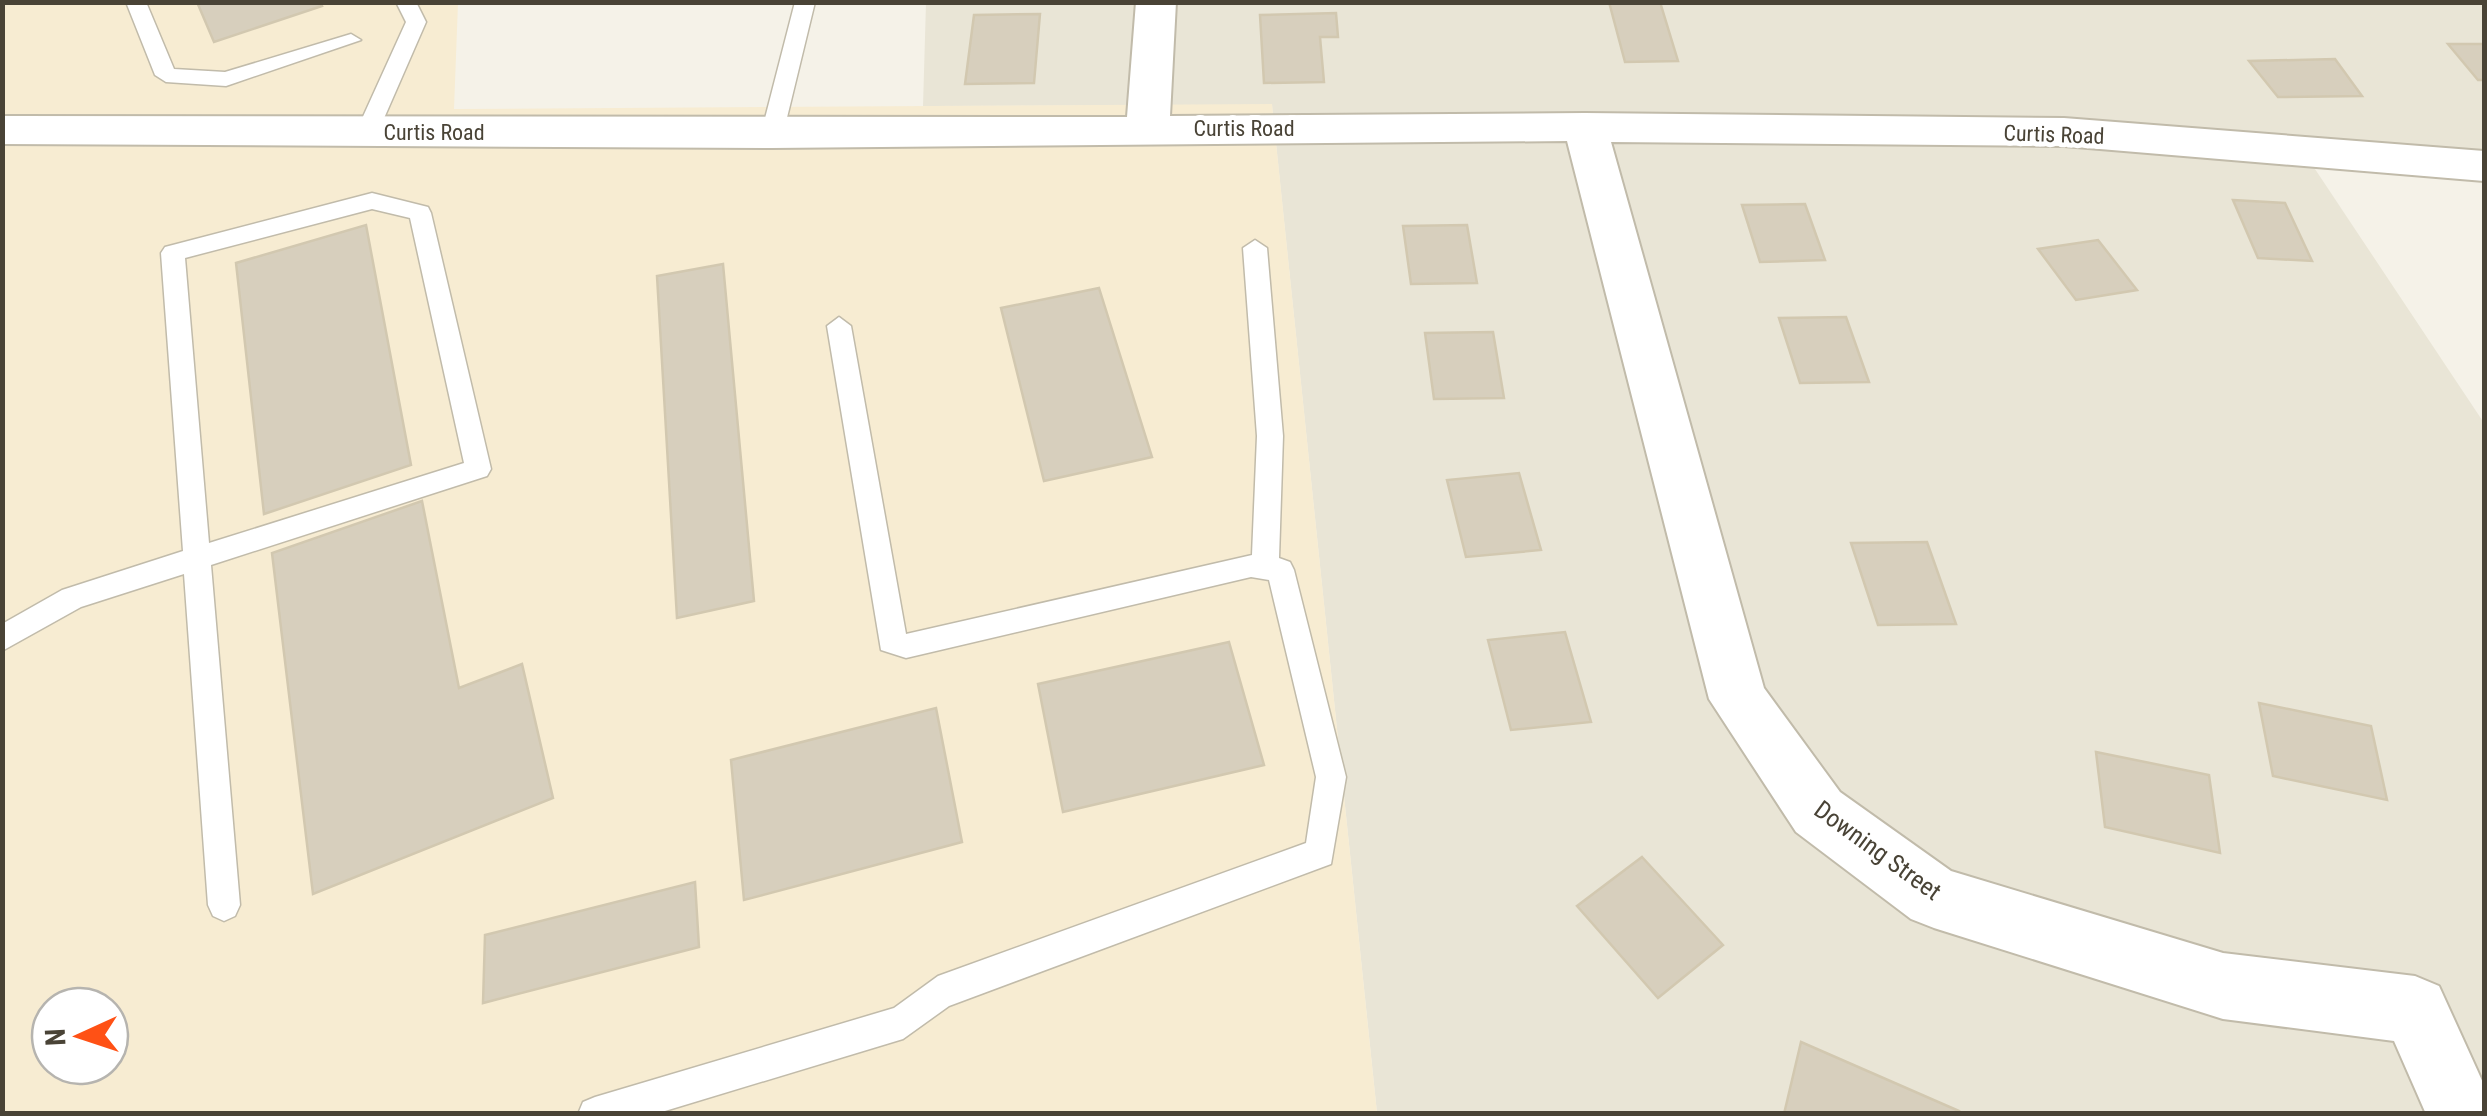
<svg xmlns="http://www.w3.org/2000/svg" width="2487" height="1116" viewBox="0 0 2487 1116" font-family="'Roboto Condensed',sans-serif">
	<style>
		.residential { fill: #e9e5d6 }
		.commercial { fill: #f7ecd2; fill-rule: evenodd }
		.building { fill: #d7cfbd; stroke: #d2c8b0; stroke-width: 2.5 }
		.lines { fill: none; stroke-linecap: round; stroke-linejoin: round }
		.service-casing { stroke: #c1bbaa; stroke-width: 3 }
		.minor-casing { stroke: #c1bbaa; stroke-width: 4 }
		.service { fill: #fff; fill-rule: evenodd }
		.minor { fill: #fff; fill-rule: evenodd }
		.labels { text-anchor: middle; stroke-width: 10; stroke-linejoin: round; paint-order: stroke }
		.far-street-label { font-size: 22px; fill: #494336; stroke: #fff }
		.street-label { font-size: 25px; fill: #494336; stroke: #fff }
	</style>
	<rect width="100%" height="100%" fill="#f5f2e8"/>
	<path class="residential" d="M926,3H2484V158L2305,154L2484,423V1113H1377L1272,105L923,106Z"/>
	<path class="commercial" d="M2,3H458L454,109L1272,104L1377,1113H3ZM50,1006H110V1066H50Z"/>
	<path class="building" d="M197,2H320L322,6L214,42Z
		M1609,2H1660L1678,61L1625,62Z
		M1336,13L1338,37H1320L1324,82L1264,83L1260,15Z
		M1040,14L1034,83L965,84L974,15Z
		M2448,44H2484V80H2478Z
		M2335,59L2362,96L2278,97L2249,61Z
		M2233,200L2285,203L2312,261L2258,258Z
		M1805,204L1825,260L1760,262L1742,205Z
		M366,225L411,465L264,514L236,263Z
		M1467,225L1477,283L1411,284L1403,226Z
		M2098,240L2137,290L2076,300L2038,249Z
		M723,264L754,601L677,618L657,276Z
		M1099,288L1152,457L1044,481L1001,308Z
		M1846,317L1869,382L1800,383L1779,318Z
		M1493,332L1504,398L1434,399L1425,333Z
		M1519,473L1541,550L1466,557L1447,480Z
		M422,501L459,688L522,664L553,798L313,894L272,553Z
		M1927,542L1956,624L1878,625L1851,543Z
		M1565,632L1591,722L1511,730L1488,640Z
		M1229,642L1264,765L1063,812L1038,684Z
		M2259,703L2371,726L2387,800L2273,776Z
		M936,708L962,842L744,900L731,760Z
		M2096,752L2209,775L2220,853L2105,827Z
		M1642,857L1723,945L1658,998L1577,906Z
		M695,882L699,947L483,1003L485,935Z
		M1801,1042L1959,1111L1958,1114H1784Z"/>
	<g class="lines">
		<defs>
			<path id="service" d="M126,2H146L174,69L225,72L351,34L361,40L226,86L166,82L155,75Z
				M396,2H416L426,22L378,132L367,139L356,132L406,22Z
				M795,2H815L783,134L772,141L761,134Z
				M372,193L428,207L431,213L491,469L487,476L211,565L240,905L235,916L224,921L213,916L208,905L184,574L81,607L2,651V624L62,590L183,551L161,253L165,247ZM372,209L410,218L464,463L209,543L185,258Z
				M1255,240L1267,248L1283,436L1279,558L1290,562L1294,570L1346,777L1331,864L949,1006L903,1039L655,1114H578L583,1102L595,1097L894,1008L938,976L1306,843L1316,777L1269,580L1251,577L906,658L881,650L827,326L839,317L851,326L906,634L1252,555L1257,436L1243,248Z"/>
			<path id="minor" d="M1136,2H1176L1170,116L1585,113L2064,118L2484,151V181L2064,146L1611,142L1764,688L1840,792L1951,871L2223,953L2415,976L2439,986L2484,1085V1114H2426L2394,1041L2223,1019L1934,928L1911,919L1796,832L1709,699L1567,141L772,148L2,144V116L1127,117Z"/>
		</defs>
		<use href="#service" class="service-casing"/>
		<use href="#minor" class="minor-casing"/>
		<use href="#service" class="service"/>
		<use href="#minor" class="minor"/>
	</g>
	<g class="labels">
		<g class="far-street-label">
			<text x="1244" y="136">Curtis Road</text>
			<text x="434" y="140">Curtis Road</text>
			<text transform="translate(2054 134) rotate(2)" y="8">Curtis Road</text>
		</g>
		<g class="street-label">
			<text transform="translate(1878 850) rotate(36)" y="9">Downing Street</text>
		</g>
	</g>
	<rect width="2487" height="1116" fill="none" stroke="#494336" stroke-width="10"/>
	<g transform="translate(80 1036) rotate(267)"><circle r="48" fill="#ffffff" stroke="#b6b4af" stroke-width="2.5"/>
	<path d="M0-8L18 38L0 25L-18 38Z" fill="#ff5115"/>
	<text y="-15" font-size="28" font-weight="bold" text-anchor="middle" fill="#494336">N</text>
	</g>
</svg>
